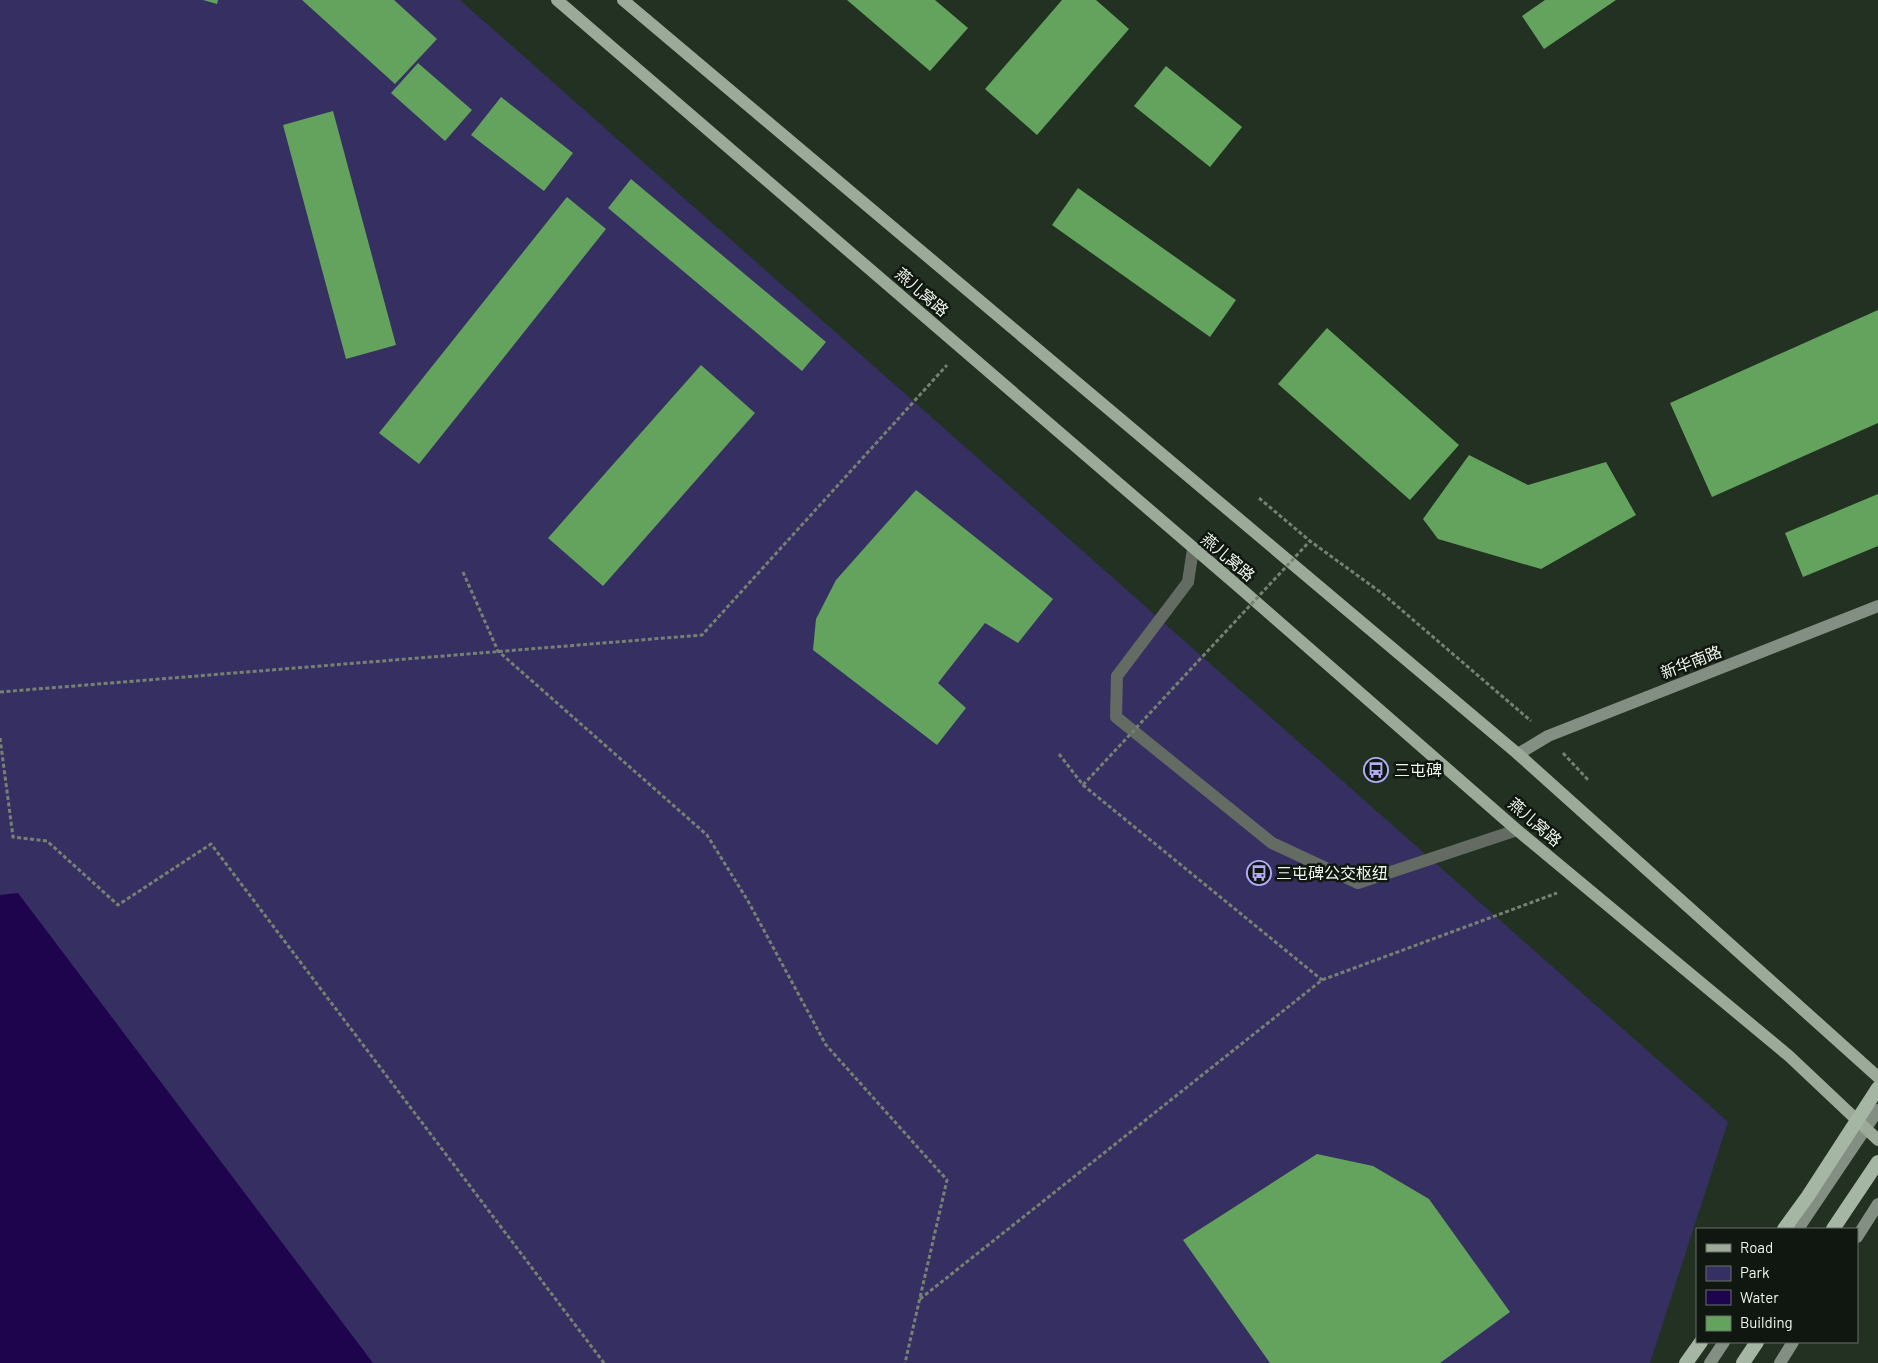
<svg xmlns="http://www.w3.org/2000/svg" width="1878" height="1363" viewBox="0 0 1878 1363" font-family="Barlow,'Noto Sans SC',sans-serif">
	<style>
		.green { fill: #362f61 }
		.water { fill: #1d044d }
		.building { fill: #64a35e }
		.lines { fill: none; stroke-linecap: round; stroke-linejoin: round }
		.path { stroke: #758173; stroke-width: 3; stroke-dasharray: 4 2.5; stroke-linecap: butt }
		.service { stroke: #646b63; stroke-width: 12 }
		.secondary { stroke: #838f82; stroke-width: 12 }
		.primary { stroke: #9baa99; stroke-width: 12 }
		.trunk { stroke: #a6b6a4; stroke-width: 14 }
		.path-bridge { stroke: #758173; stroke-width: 3; stroke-dasharray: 4 2.5; stroke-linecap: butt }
		.trunk-bridge { stroke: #a6b6a4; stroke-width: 14 }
		.labels { text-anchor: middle; stroke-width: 5; stroke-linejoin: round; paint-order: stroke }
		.street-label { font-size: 16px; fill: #eef7ec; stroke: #101710 }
		.poi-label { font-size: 16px; fill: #eef7ec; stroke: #101710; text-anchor: start }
	</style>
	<rect width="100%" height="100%" fill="#223121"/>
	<path class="green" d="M0,0H460L1728,1122L1650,1363H0Z"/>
	<path class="water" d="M18,893L373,1363H0V895Z"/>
	<path class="building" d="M203,0H218L217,4Z
		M302,0H394L437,39L395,84Z
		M847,0H935L968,28L930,71Z
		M1062,0H1096L1129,29L1037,135L985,89Z
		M1545,0H1616L1544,49L1522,16Z
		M418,63L472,110L445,141L391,93Z
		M1166,66L1242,127L1210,167L1134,106Z
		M501,97L573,153L544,191L471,135Z
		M333,111L396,345L346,359L283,125Z
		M631,179L826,342L802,371L608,208Z
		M1078,188L1236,300L1210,337L1052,225Z
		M567,197L606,229L419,464L379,433Z
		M1878,310V423L1712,497L1670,403Z
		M1327,328L1459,445L1410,500L1278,384Z
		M701,365L755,413L603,586L548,538Z
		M1469,455L1528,485L1606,462L1636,515L1541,569L1438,539L1423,519Z
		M916,490L1053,599L1018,643L985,623L938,683L966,708L937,745L813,650L816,619L836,580Z
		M1878,494V546L1803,577L1785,533Z
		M1317,1154L1373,1166L1429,1199L1510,1312L1440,1363H1270L1183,1240Z"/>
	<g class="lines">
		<path class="path" d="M1259,498L1310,541L1383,594L1531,721
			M463,572L498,651L707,835L748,901L826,1045L947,1180L905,1363
			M0,692L702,635L947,365
			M0,738L13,837L47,841L118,905L211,844L604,1363
			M1563,753L1589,781
			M1059,754L1083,785L1322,980
			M920,1299L1322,980L1557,893"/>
		<path class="service" d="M1193,549L1188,582L1117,676L1116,717L1272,843L1358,883L1517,830"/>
		<path class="secondary" d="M1518,754L1548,736L1878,606
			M1798,1229L1878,1110
			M1857,1237L1878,1204
			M1710,1363L1724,1342
			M1780,1363L1793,1342"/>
		<path class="primary" d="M557,0L1239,587L1517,830L1789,1056L1878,1140
			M623,0L1518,754L1878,1077"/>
		<path class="trunk" d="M1833,1229L1878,1162
			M1686,1363L1701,1342
			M1743,1363L1757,1342"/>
		<path class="path-bridge" d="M1083,785L1310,541"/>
		<path class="trunk-bridge" d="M1784,1229L1808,1196L1878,1088"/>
	</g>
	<defs>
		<symbol id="bus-ring" viewBox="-11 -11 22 22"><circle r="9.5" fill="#101710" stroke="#b3adf9" stroke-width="1.5"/><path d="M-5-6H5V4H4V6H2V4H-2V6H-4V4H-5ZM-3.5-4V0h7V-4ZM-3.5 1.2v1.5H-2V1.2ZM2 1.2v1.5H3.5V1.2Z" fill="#b3adf9"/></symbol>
	</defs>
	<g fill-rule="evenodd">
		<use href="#bus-ring" x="1362" y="756" width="28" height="28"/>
		<use href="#bus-ring" x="1245" y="859" width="28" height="28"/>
	</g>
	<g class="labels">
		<g class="street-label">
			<text transform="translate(922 292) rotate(41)" y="6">燕儿窝路</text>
			<text transform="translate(1228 557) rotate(40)" y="6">燕儿窝路</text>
			<text transform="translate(1691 662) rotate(-21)" y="6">新华南路</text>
			<text transform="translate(1535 822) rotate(41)" y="6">燕儿窝路</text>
		</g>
		<g class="poi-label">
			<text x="1394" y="776">三屯碑</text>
			<text x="1276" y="879">三屯碑公交枢纽</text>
		</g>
	</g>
	<rect x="1696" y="1228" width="162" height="115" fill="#101710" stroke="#697168"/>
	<rect x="1706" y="1244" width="25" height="8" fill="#9baa99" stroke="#697168"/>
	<text x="1740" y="1253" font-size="15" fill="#eef7ec">Road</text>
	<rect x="1706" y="1266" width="25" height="15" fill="#362f61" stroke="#697168"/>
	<text x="1740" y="1278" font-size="15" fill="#eef7ec">Park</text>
	<rect x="1706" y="1290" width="25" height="15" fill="#1d044d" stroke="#697168"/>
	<text x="1740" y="1303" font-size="15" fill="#eef7ec">Water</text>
	<rect x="1706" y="1316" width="25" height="15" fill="#64a35e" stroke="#697168"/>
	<text x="1740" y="1328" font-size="15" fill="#eef7ec">Building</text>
</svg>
